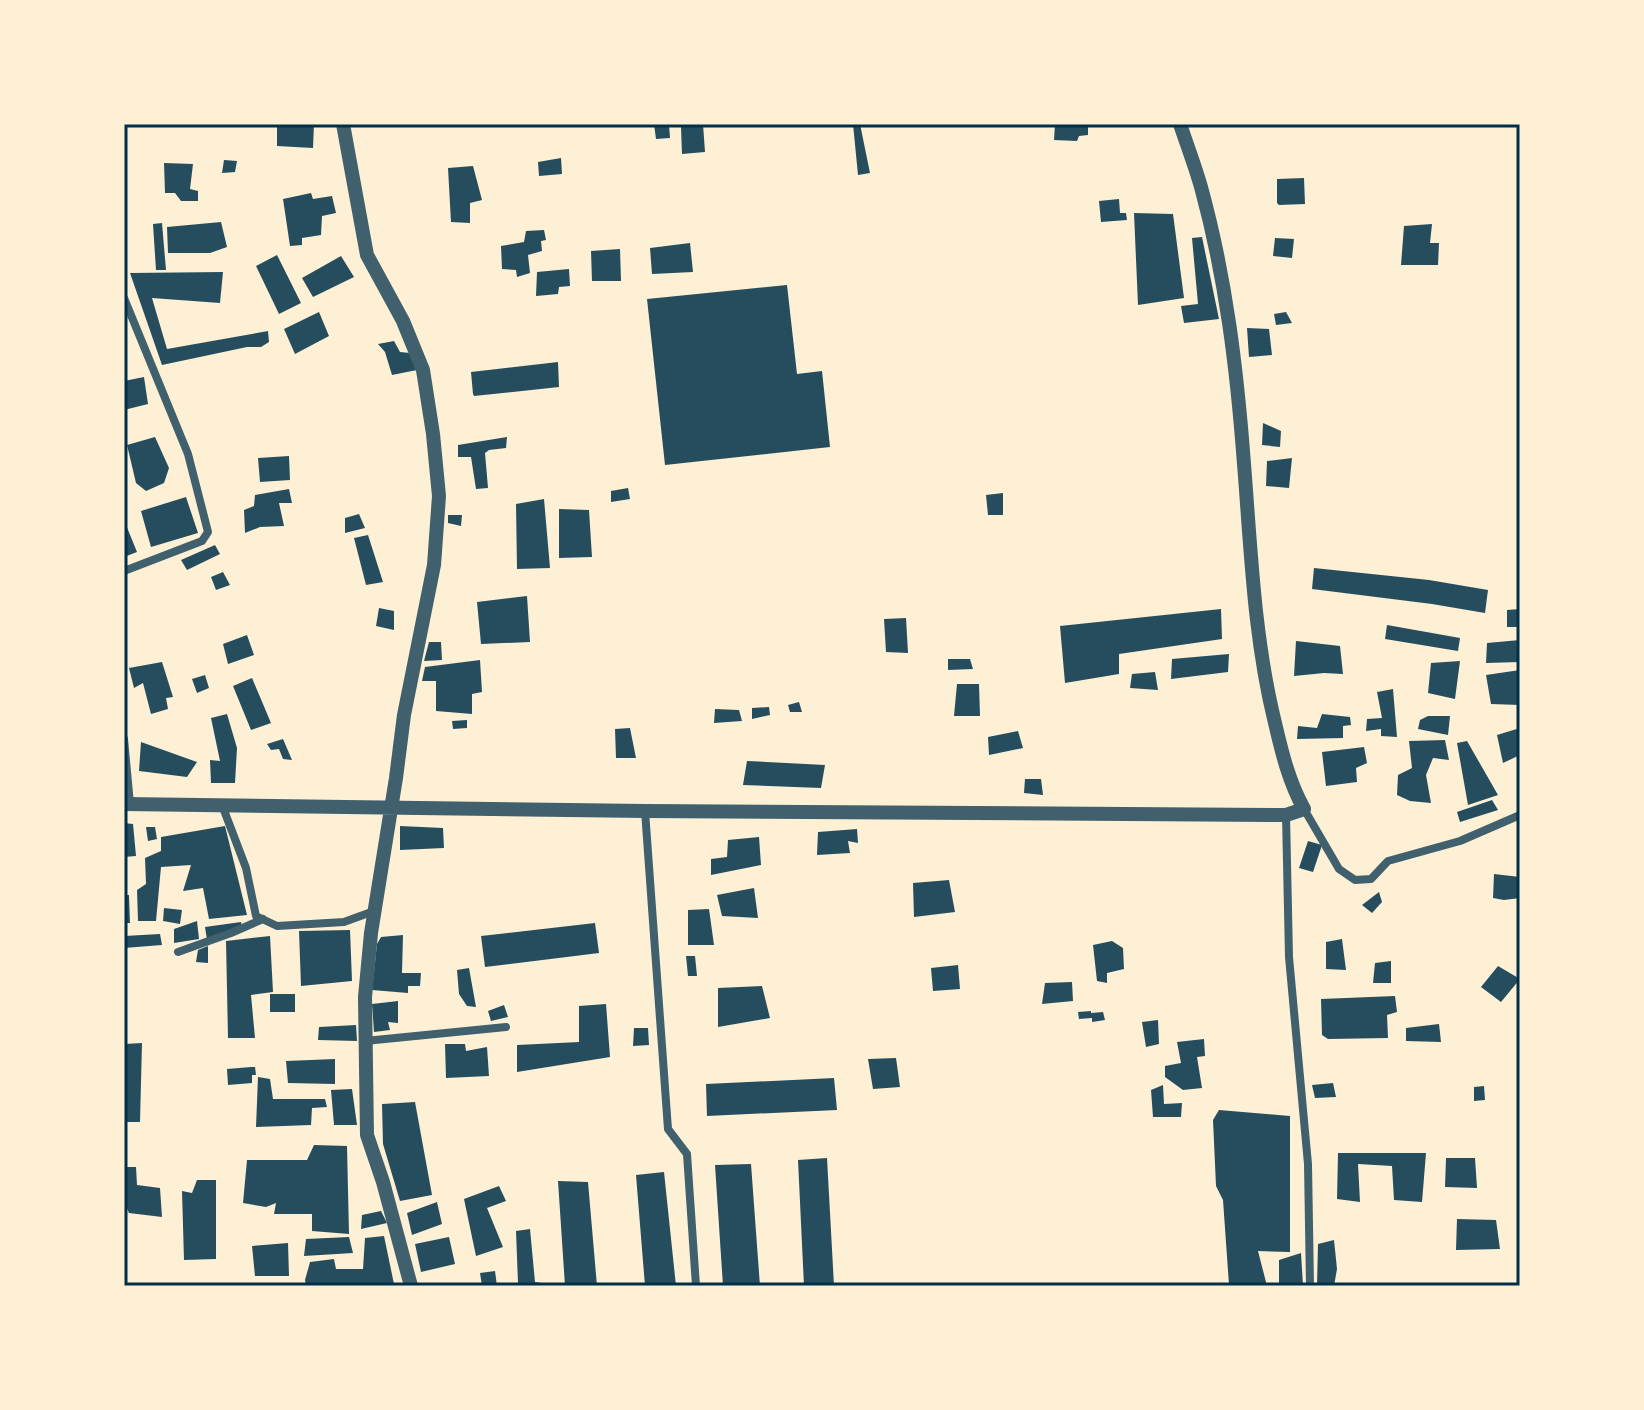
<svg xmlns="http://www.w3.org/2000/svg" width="1644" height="1410" viewBox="0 0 1644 1410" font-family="'Golos Text',sans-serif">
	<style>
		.building { fill: #264d5e }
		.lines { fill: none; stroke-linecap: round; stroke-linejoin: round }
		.minor { stroke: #3f606c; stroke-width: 8 }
		.tertiary { stroke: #3f606c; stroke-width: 14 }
		.neatline { fill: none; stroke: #003049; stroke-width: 3 }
	</style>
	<rect width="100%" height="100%" fill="#fdf0d5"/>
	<path class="building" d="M277,124H314L313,148L277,146Z
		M654,124H669L670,138L656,139Z
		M703,124L705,152L682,154L681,127Z
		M853,124H860L870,173L858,175Z
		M1055,124H1088V135L1079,136L1077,141L1054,140Z
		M561,158L562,174L539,176L538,162Z
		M224,160L237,161L235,172L222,173Z
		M164,163L193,164L190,189L198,191V201H181L175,193H165Z
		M473,166L482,200L470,203V223L451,222L448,168Z
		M1304,178L1305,204L1279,205L1277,203V179Z
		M311,193L313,199L332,196L336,213L322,216L321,235L302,238V245L290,246L283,199Z
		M1119,199L1120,213H1126L1127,220L1101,222L1099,201Z
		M1134,213L1173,214L1184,298L1138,305Z
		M221,222L227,247L210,253H168L167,227Z
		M162,223L166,270H156L153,224Z
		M1432,224L1430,243H1439L1438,265H1401L1404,226Z
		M544,230L546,240L541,241L542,251L528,255L530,273L517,277L516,270L502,269L501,246L524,242L526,231Z
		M1202,237L1219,319L1184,323L1181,306L1198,304L1192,238Z
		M1275,238L1294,239L1292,258L1273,256Z
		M690,243L693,272L652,274L650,248Z
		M620,249L621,281H592L591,251Z
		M277,255L301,303L279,314L256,266Z
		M341,256L354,277L313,297L302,278Z
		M569,269L570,286L559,287L558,294L536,296L537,272Z
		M223,272L220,303L152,298L167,349L268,331L269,342L261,347H247L162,365L130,273Z
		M787,285L797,374L822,371L830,447L665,465L647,299Z
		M319,312L329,336L295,354L284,329Z
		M1286,312L1292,323L1276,325L1274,314Z
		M1247,328L1269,329L1272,355L1249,357Z
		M394,341L400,352L410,353L417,370L392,375L385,352L378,344Z
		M558,362L559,387L474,396L473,394L471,372Z
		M144,377L148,404L124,410V381Z
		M1263,423L1281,431L1280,447L1262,445Z
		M155,437L169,468L164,483L146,491L136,483L127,445Z
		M507,437L506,448L489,450L485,453L488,488L476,489L471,457H458V445Z
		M289,456L290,480L260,482L258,458Z
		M1292,458L1289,488L1266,486L1267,461Z
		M628,488L630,499L611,502V491Z
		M289,489L292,503H279L284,526L260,527L245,533L244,510L254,506L255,495Z
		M1003,493V515H988L986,495Z
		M186,497L198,533L151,547L141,511Z
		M544,499L550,568L517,569L516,504Z
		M559,509L589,510L592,557L559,558Z
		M359,514L365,528L345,533V518Z
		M448,515H462L461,526L448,523Z
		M124,520L137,552L124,557Z
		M368,535L383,582L366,585L354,538Z
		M215,545L220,554L187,570L181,560Z
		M1314,568L1429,580L1488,590L1485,613L1432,604L1312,589Z
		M223,572L230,585L216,590L211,577Z
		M527,596L530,642L481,644L477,602Z
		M379,608L394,611V630L376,626Z
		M1221,609L1222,639L1119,654V674L1065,683L1060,626Z
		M1520,609V627H1507V610Z
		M906,618L908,653L886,652L884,619Z
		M1387,625L1460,638L1458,651L1385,639Z
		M247,635L254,655L228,664L223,644Z
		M1520,640V662L1486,663L1487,643Z
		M1296,641L1340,646L1343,674L1324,673L1294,676Z
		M429,642H441L442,660L424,661Z
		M1229,654L1228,672L1171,679L1172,659Z
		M948,659H970L973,669L948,670Z
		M480,660L482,692L472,694V714L436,711V681H422L425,667Z
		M1460,661L1455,699L1428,693L1431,663Z
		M162,662L173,697L166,698L168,709L151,714L143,683L134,688L129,668Z
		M1520,670V705L1491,704L1486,675Z
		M1155,672L1158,690L1130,688L1132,674Z
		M205,675L209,688L197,693L192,679Z
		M252,678L271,723L251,730L233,686Z
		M957,684H979L980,716H954Z
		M1393,689L1397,737L1381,736V729L1366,731L1367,719L1382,718L1377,692Z
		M799,702L802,712H790L788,705Z
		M769,707L770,715L752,719V708Z
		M715,709L739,710L742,721L714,723Z
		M227,714L237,748L235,783H211L210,760L220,761L211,718Z
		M1322,714L1350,717L1351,725L1343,726V738L1297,739L1298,726L1317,728Z
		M1428,716H1450L1448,735L1418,729L1420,720Z
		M467,720V728L453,729L452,721Z
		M630,728L636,758H616L615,729Z
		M1520,728V755L1503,763L1497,735Z
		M1018,731L1023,748L989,755L988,737Z
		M283,739L292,760L283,759L279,749L271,750L267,744Z
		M1445,740L1449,760L1433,758L1426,775L1431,803L1410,801L1397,795L1398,775L1412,768L1409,741Z
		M1467,741L1498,795L1468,805L1457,743Z
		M141,742L197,762L187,777L139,771Z
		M1364,747L1367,763L1356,768L1357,782L1326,786L1322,752Z
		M747,761L825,765L821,788L743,785Z
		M1025,779H1041L1043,795L1024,793Z
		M1492,800L1498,810L1460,822L1457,812Z
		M124,823L133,824L136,856L124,857Z
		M225,826L247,915L209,919L203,888L183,891L191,865L161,867L156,921H138L137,890L146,884L145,858L161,851V837Z
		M400,826L443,828L444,848L400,850Z
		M146,827H155L157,839L148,841Z
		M857,829L858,843L848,841L850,853L817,855L818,832Z
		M759,837L761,865L711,875V859L727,857L728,840Z
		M1308,841L1322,845L1313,872L1299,868Z
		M1494,874L1520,877V898L1504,900L1493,898Z
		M949,880L955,912L914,917L913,883Z
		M754,888L758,918L722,916L717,895Z
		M1379,892L1382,902L1372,913L1362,905Z
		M124,895H129L130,923H124Z
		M164,908L182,910L180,924L163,921Z
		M709,909L714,945H688V910Z
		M197,921L199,939L174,943V929Z
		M241,922L242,927L207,940L205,927Z
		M595,923L599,953L485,967L481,936Z
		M350,930L352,981L301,986L299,931Z
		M160,934L162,945L124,948V936Z
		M403,935L402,973H421L420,986H408V993L372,990L377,944L381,937Z
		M270,936L273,992L251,995L255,1038H228L226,941Z
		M1342,939L1346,970L1326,969V942Z
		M1112,941L1123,948L1124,969L1107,973V983L1097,981L1093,945Z
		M208,946V963L196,962L198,950Z
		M686,956H695L697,976H688Z
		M1391,961V983H1373L1375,963Z
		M958,965L960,989L933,991L931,968Z
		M1498,966L1520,979L1501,1002L1481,987Z
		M469,968L476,1007L467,1006L459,994L457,970Z
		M1072,982L1073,1001L1042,1004L1045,983Z
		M762,986L770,1018L718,1027V988Z
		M270,994H295V1012H270Z
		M1395,996L1397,1012L1387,1015L1388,1038L1328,1039L1322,1035L1321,999Z
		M398,1001V1023L388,1022L390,1030L374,1032L372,1004Z
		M606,1004L610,1057L517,1072V1045L579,1042V1006Z
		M504,1005L508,1017L491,1021L488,1011Z
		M1091,1011V1013L1103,1012L1105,1020L1092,1022V1018L1079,1019L1078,1012Z
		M1158,1020L1159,1044L1146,1047L1142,1022Z
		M1439,1024L1441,1042L1406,1041V1028Z
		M356,1025L357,1041L318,1040L319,1027Z
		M634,1028H648L649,1045L633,1046Z
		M1204,1039L1205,1056L1197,1057L1202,1088L1183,1090L1165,1077V1066L1181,1063L1177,1042Z
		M142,1043L140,1122H125L124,1044Z
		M445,1044H465L466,1051L487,1047L489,1076L446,1078Z
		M896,1058L900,1087L873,1089L868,1059Z
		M335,1059V1084L288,1083L286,1061Z
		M251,1067H255L256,1075H252V1083L228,1085L227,1069Z
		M258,1077L270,1079L273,1099H325L327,1107L312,1108L311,1125L256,1127Z
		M834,1078L837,1110L707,1116L706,1084Z
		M1333,1083L1336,1097L1315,1098L1312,1085Z
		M1163,1085L1164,1104L1182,1103L1181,1117H1153L1151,1090Z
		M1484,1086L1485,1100L1474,1101V1087Z
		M352,1089L357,1125H334L331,1090Z
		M415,1102L432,1195L400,1201L383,1144L382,1104Z
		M1219,1110L1290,1116V1252L1258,1251L1267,1286L1229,1285L1223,1200L1216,1186L1213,1120Z
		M314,1145L347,1146L349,1234L312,1231V1214H274L276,1203L266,1207L243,1203L247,1160H307Z
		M1338,1153H1426L1422,1202L1394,1200L1392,1166L1358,1164L1360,1202L1337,1199Z
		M827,1158L834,1286H804L798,1160Z
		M1446,1158H1475L1477,1188L1445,1187Z
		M751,1164L760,1286H723L715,1165Z
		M124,1167H136L137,1185L160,1188L162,1217L129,1213L124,1202Z
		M664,1172L676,1286H645L636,1175Z
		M197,1180H216V1259L184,1260L182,1191L192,1193Z
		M558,1181L588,1182L597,1286H565Z
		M499,1186L506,1201L487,1208L503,1247L476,1256L464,1199Z
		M437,1202L442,1224L412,1235L407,1213Z
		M381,1211L387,1223L361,1229L362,1215Z
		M1457,1219L1496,1220L1500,1249L1456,1250Z
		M530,1229L535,1282L548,1284V1286H513L518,1283L516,1231Z
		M384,1236L394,1284L383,1286H306L305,1280L310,1262L334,1259L336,1269H363L365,1238Z
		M349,1237L353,1253L304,1256L306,1239Z
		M449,1237L455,1264L421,1272L415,1244Z
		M1334,1240L1337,1269L1334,1286H1317L1318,1244Z
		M288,1243L289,1276H255L252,1246Z
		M1301,1253L1303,1286H1279V1260Z
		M495,1271L497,1286H482L480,1273Z"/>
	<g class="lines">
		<path class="minor" d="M124,298L188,454L208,532L202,541L124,571
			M124,739L130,804
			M222,805L246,868L256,916L277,926L344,922L374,911
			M1304,809L1339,869L1355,880L1371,879L1388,861L1460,841L1520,815
			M645,811L668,1129L687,1154L696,1286
			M1286,815L1289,957L1308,1164L1310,1286
			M178,952L231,933L263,919
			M365,1041L506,1027"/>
		<path class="tertiary" d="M343,124L367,255L403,321L423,370L433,434L439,496L434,565L404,715L396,778L371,933L365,997L367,1135L383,1182L411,1286
			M124,804L645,811L1286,815L1304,809C1289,782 1282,753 1275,723C1254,638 1251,551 1244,464C1237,370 1226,278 1201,187C1195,166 1187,145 1180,124"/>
	</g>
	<rect width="1644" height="1410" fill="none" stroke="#fdf0d5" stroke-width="252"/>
	<rect x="126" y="126" width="1392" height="1158" class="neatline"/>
</svg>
